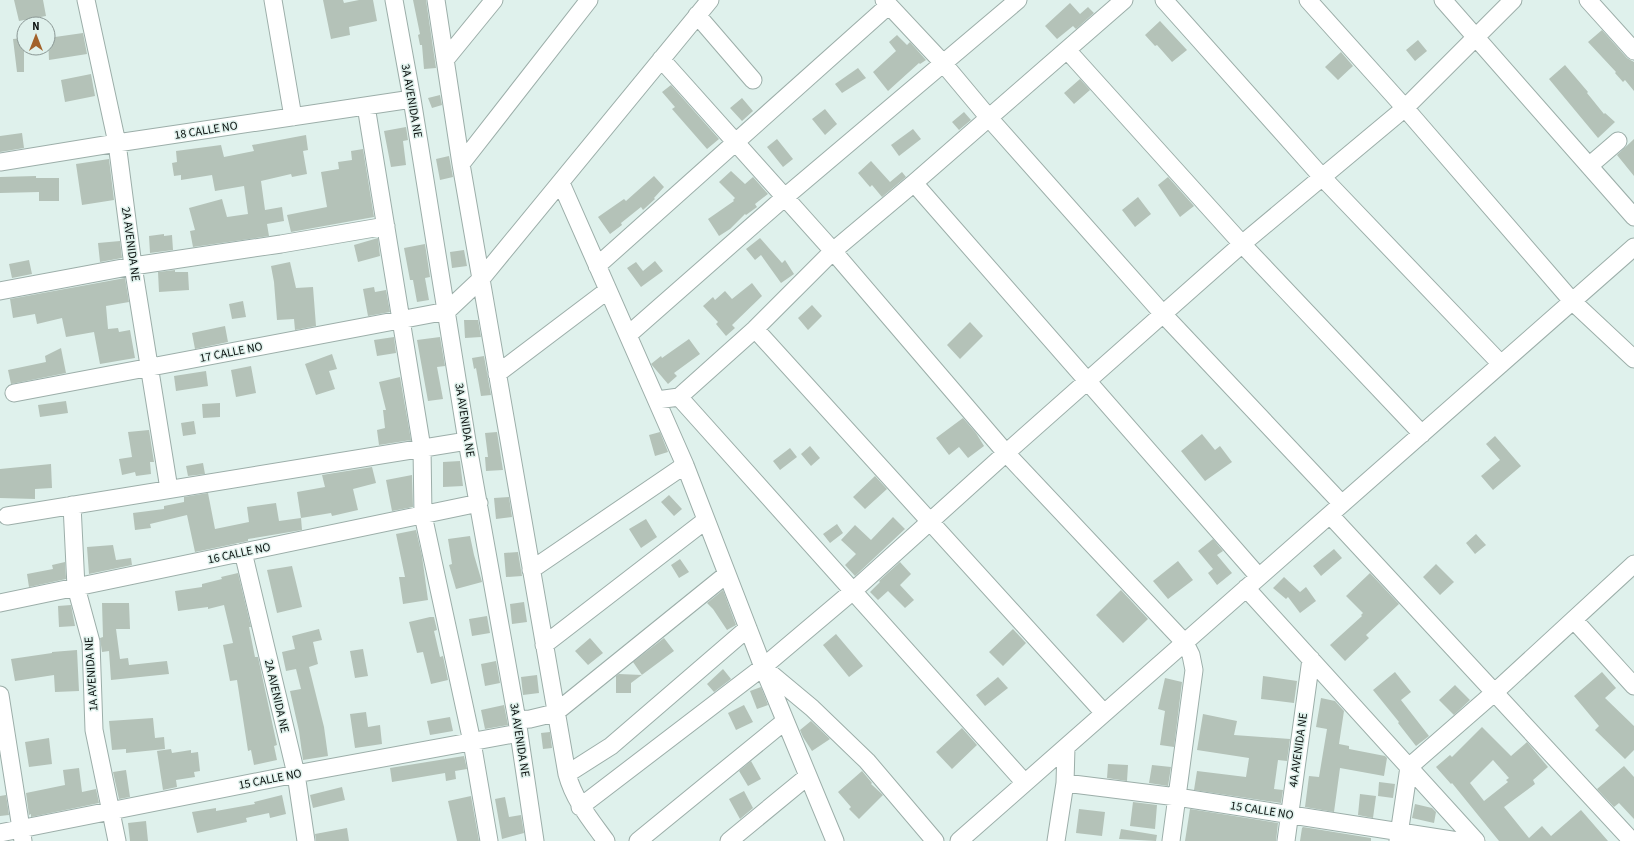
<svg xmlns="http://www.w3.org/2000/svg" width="1634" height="841" viewBox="0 0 1634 841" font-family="'Source Sans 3',sans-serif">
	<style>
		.building { fill: #b4c2b8; fill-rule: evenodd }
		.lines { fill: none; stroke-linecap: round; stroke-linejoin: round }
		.minor-casing { stroke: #9caea9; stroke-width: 19 }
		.minor { stroke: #fff; stroke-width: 17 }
		.labels { text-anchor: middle; stroke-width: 3; stroke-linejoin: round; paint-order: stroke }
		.street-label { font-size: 12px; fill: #0b110f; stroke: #dff1ec }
	</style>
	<rect width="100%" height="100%" fill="#dff1ec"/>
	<path class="building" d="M14,0H43L46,16L19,21Z
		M323,0H343L344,3L359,0H373L377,21L349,27L350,35L331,39Z
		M413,0H426L436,68L424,69L422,45H420L418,35L420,34Z
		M1070,3L1080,14L1088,7L1094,13L1076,29L1073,26L1057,39L1045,26Z
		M1160,21L1187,50L1172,62L1157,45L1155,46L1145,35Z
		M1602,30L1627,58L1634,62V91L1625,80L1623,82L1615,73L1616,72L1588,42Z
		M83,33L87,54L49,60L48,38Z
		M897,35L907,45L910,42L926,60L920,64L919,63L888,91L873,72L896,51L889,42Z
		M24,38V72H17L13,39Z
		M1418,40L1427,51L1415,61L1406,50Z
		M1341,52L1353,66L1338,80L1325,67Z
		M1565,65L1588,92L1587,93L1604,114L1605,113L1615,122L1598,138L1549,79Z
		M858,68L866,78L842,93L835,84Z
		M91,74L95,96L65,102L61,80Z
		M1080,79L1090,90L1074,104L1064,93Z
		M671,85L719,139L707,149L672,109L675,107L662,92Z
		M440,95L442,105L432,108L428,98Z
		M742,98L753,111L742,121L730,108Z
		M825,109L837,124L825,135L812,119Z
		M964,112L971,120L959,130L952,122Z
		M406,127L408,140L403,141L406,165L391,167L384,131Z
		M913,129L921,139L899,156L891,145Z
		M22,133L24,148L0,152V136Z
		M306,135L308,150L303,151L307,174L292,177L291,174L261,181L265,210L282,207L284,221L267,224L269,236L193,247L190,231L195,230L189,208L222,199L227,217L248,214L244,186L215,191L212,175L181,180V175L174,176L172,163L177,162L176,151L221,145L224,157L254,151L252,145Z
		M777,139L793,159L783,167L767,147Z
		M1634,139V176L1617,155Z
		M363,149L374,217L291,232L287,215L327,207L321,172L339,169L338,162L352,160L351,151Z
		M449,156L453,177L440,180L436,159Z
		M109,159L114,200L82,205L76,164Z
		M871,161L890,182L902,172L906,177L882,197L872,185L870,187L858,173Z
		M731,171L745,184L753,177L768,194L755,204L757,207L746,215L745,214L730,229L719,236L708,219L734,201L733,200L735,198L719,182Z
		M36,176V178H59V201H39V192L0,193V177Z
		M654,176L664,187L654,198L655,199L643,210L641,207L621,223L622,225L610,234L598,217L624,199L626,201Z
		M1168,177L1194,206L1180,217L1158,185Z
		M1138,197L1151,214L1135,227L1122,210Z
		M164,234V236L172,235L173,250L150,253L149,236Z
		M378,238L380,256L358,262L354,245Z
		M760,238L782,263L785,260L794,274L781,283L761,255L755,260L746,249Z
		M120,241L122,258L100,262L98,243Z
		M425,244L430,277L425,278L429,300L417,302L413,280H410L404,248Z
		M464,250L467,266L452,268L450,252Z
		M29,260L32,274L12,278L9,264Z
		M655,261L663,271L641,287L627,268L636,262L643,271Z
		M290,262L296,288L313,287L316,326L295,330L294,319L277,320L274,282L271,266Z
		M175,270V272H188L189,290L159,292L158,272Z
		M125,278L129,302L106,306L108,329L118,328L119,332L130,330L135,358L100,364L94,332L66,337L62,318L37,324L35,314L13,318L10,299Z
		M752,283L762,296L732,325L735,328L726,336L716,324L718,322L703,306L713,297L715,300L725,291L732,299Z
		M374,287L375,292L386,290L390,312L368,316L363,289Z
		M243,301L246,317L232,319L229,304Z
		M812,305L822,316L808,330L798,318Z
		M464,320H478L481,337L465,338Z
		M970,322L983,336L960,359L947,345Z
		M225,326L228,342L195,349L192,333Z
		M394,337L396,353L377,356L374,340Z
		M440,337L445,366L437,367L443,399L428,401L417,340Z
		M689,339L700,354L674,373L677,376L668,384L651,364L661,356L662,358Z
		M61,348L66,373L11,384L8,370L46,362L45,356Z
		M332,354L337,369L329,371L335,389L316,395L305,364Z
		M484,356L491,395L481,396L476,368L474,369L472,358Z
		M251,366L256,393L236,397L231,370Z
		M206,371L208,386L176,391L174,376Z
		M400,377L411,440L379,445L377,430L385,428L383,410H386L379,382Z
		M66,401L68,413L40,417L38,405Z
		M220,403V417L203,418L202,404Z
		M963,418L976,433L984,446L968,458L959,447L949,455L936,438Z
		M194,421L196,434L183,436L181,423Z
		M149,430L154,462H150L151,474L136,476L135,472L122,475L119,459L132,457L128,432Z
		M497,432L503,470L486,471L485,457H488L485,433Z
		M660,432L668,452L655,456L649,435Z
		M1202,434L1215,450L1220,446L1232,462L1205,481L1181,451Z
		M1495,436L1521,466L1493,490L1481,476L1500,460L1486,444Z
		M810,446L820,458L811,466L801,454Z
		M790,448L797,457L780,470L773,461Z
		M460,461L463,486L443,487V462Z
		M203,463L205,474L188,476L186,466Z
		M51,464L52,488L35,489V499L0,498V469Z
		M372,467L376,483L353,489L358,510L332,516L331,513L301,518L297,492L325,487L322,475Z
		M412,475L413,507L392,511L386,480Z
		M875,476L887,489L865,509L853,497Z
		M208,493L215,529L249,522L247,507L276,503L279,521L301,518L302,530L248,539V541L195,552L187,515L150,524L151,528L135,530L133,513L164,509V506L184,502V497Z
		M669,495L682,509L674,516L661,502Z
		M509,497L512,517L496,519L494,498Z
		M893,517L905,529L855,576L845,565L856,554L841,540L855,525L871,540Z
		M646,519L657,537L641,548L629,529Z
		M837,524L843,533L830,543L823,534Z
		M416,530L422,556L428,600L403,604L399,577H405L396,534Z
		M1476,534L1486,545L1475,554L1466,543Z
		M470,536L474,555L482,582L456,589L449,565L452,564L448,539Z
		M1213,539L1223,551L1217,555L1232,573L1217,585L1208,573L1213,569L1198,551Z
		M113,545L116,560L131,558L132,565L89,574L87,547Z
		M1334,549L1342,558L1321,576L1313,566Z
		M518,552L522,576L506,577L504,553Z
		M680,559L689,572L679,578L671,565Z
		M1178,561L1193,580L1168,599L1153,581Z
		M65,562L66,579L29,587L27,574L53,569L52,565Z
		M900,562L911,574L900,585L914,600L905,608L888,591L878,600L870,592L880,582L879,581Z
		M1436,564L1454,582L1440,595L1423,577Z
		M292,566L302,607L277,613L267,570Z
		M238,573L251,627H249L255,657H258L277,745L274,746L277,760L254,765L251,750L248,751L237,680L230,681L223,645L233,643L224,605L208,609V607L178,611L175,591L202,587V584L222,579L221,577Z
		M1370,573L1399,604L1366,635L1369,638L1345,661L1330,645L1362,616L1361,615L1363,613L1346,596Z
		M1284,577L1300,592L1306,587L1316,601L1300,613L1288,597L1286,599L1273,588Z
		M723,590L736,625L727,630L713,609L707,603Z
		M1121,590L1148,619L1123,643L1096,615Z
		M524,602L527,622L512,624L510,604Z
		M102,603H129L130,629H116L120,659L128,658L129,665L167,661L169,674L111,680L109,651L102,652L100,638L103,637Z
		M71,605L75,626L59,627L58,606Z
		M487,616L490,633L472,636L469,619Z
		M430,617H434L437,630L434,631L440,657L443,656L448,680L431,684L423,652L417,653L409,622Z
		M319,629L322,640L313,642L318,664L309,667L324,727L328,756L303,760L299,731L290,691L301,689L296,669L286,671L282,652L295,649L292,636Z
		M1013,629L1026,643L1003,666L989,652Z
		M836,634L863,666L849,677L823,645Z
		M590,638L603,653L588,665L575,651Z
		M664,638L674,651L631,683V693H616V676L619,674L642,675L633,662Z
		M363,649L368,676L355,678L350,651Z
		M77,650L79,691L55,692L54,675L15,681L11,659L52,653V652Z
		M496,661L500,683L485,686L481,664Z
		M723,669L731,679L714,692L707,684Z
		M1395,672L1411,692L1401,700L1429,736L1416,746L1398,723L1399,722L1373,690Z
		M1602,672L1616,688L1605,698L1634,726V750L1625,759L1595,730L1599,726L1574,696Z
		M537,675L539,693L523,695L521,677Z
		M1263,676L1297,681L1294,703L1261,699Z
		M998,677L1008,688L985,706L976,695Z
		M1165,678L1182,682L1174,747L1160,745L1165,711L1158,709Z
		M1455,685L1470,700L1454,715L1439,700Z
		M761,687L768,705L757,709L750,691Z
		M1321,698L1335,701L1344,711L1339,744L1349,746V749L1385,756L1387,758L1384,776L1340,768L1334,812L1305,807L1309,776L1319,777L1327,729L1316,727Z
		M504,705L508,725L485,729L481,710Z
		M744,705L753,722L736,730L728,713Z
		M366,712L368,727L380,725L382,744L355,748L350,714Z
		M1203,714L1237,721L1234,735L1290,739L1287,761L1278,760L1274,789L1283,790L1281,803L1194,790L1197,771L1246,777L1249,758L1197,750Z
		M450,717L453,731L430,735L427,721Z
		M153,718L155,738L164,737L165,749L126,753V749L112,750L109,721Z
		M811,721L830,739L812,751L803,737L800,730Z
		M1482,727L1511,756L1527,742L1548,767L1533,780L1535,784L1504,807L1529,838L1542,826L1551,836L1581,810L1608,841H1499L1452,783L1451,784L1436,767L1450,755L1452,757ZM1493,760L1509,778L1506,780L1508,782L1484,801L1470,783Z
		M962,728L977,745L952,769L936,752Z
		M550,732L552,748L543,749L541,733Z
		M49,738L52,764L29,767L25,742Z
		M171,749L172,753L191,750V753L198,752L200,771L194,772L195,777L176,780L177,787L163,790L157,751Z
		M464,756L467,769L455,771L456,779L446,781L445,773L392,782L390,768Z
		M751,761L761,779L748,786L739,771Z
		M1108,764L1128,765L1127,781L1107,778Z
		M1152,765L1171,767L1168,786L1149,783Z
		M1624,766L1634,777V819L1619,803L1614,807L1597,789Z
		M79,768L82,792L96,789L99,803L31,817V814L29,815L26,793L65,785L63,770Z
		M126,770L130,797L119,799L113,772Z
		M862,771L872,783L871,784L883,795L859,819L849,809L851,807L838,792Z
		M1379,782L1395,784L1393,798L1378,796Z
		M342,787L345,800L313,808L310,795Z
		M744,791L753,808L740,819L729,799Z
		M1360,794L1376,796L1373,818L1358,815Z
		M6,795L9,815L0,816V796Z
		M282,795L286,814L270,818L269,813L246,818L247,822L197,833L192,812L216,808V811L255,804L254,802Z
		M471,796L479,841H457L448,801Z
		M505,797L509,817L521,815L524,833L502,839L495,799Z
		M1133,802L1157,805L1155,829L1130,826Z
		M1415,804L1432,808L1436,812L1434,823L1412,818Z
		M1079,809L1105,812L1102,836L1076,833Z
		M1190,809L1278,823L1276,841H1185Z
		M146,821L148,841H130L128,823Z
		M1303,827L1371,838V841H1300L1302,828Z
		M347,828L349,841H316L315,834Z
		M1121,829L1157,835L1156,841L1119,839Z"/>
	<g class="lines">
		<defs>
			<path id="minor" d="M86,0L117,143L133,266L169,489
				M273,0L293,117
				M394,0L412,99L467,441L517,720L535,841
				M436,0L461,164L567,774C574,800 590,819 606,841
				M884,0L943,63L989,118L1163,314L1342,504
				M1164,0L1322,177L1501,364
				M1308,0L1405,108L1572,301L1634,359
				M1443,0L1634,217
				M1588,0L1634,51
				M697,15L753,80
				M1067,50L1242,244L1422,434
				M661,59L833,251L1006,453L1185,643L1191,655L1194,670L1171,841
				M445,60L494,0
				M366,106L422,448L423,515L472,742L489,841
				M0,162L117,143L412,99
				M461,164L589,0
				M1589,166L1618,141
				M561,183L685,465L763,667L835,841
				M914,183L1259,577
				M597,266L888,6
				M0,291L133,266L281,244L386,226
				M755,329L1104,713
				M628,335L785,197L1018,0
				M497,374L608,290
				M14,393L447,311L481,279L710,0
				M679,397L1025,783
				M657,400L679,397L755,329L833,251L914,183L1124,0
				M72,505L76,587L91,642L94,730L117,841
				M1330,515L1632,841
				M7,516L467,441
				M243,552L296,774L306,841
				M531,570L685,465
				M1246,588L1476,841
				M0,603L479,503
				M1574,620L1634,686
				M544,645L706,520
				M764,668L812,708L867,761L935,841
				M0,695L23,841
				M517,720L530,719L555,713L727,574
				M567,774L611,746L748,628
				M1065,783L1177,797L1458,841
				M580,807L763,667L853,591L1006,453L1242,244L1405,108L1513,0
				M0,833L296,774L519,733
				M638,841L785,721
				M729,841L808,776
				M959,841L1634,247
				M1056,841L1065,783L1066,747
				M1286,841L1311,659
				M1398,841L1409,767L1495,692L1634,564"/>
		</defs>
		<use href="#minor" class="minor-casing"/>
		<use href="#minor" class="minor"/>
	</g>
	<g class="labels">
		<g class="street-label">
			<text transform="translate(412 101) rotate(80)" y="4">3A AVENIDA NE</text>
			<text transform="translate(206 130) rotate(-9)" y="4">18 CALLE NO</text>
			<text transform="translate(131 244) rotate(82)" y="4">2A AVENIDA NE</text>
			<text transform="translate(231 352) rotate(-11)" y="4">17 CALLE NO</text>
			<text transform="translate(465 420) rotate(81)" y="4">3A AVENIDA NE</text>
			<text transform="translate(239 553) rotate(-12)" y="4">16 CALLE NO</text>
			<text transform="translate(91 674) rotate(-94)" y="4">1A AVENIDA NE</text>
			<text transform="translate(277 696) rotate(77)" y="4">2A AVENIDA NE</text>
			<text transform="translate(520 740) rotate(81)" y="4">3A AVENIDA NE</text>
			<text transform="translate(1298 750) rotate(-82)" y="4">4A AVENIDA NE</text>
			<text transform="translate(270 779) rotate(-11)" y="4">15 CALLE NO</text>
			<text transform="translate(1262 810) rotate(9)" y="4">15 CALLE NO</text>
		</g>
	</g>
	<g transform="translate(36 36)"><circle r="19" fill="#dff1ec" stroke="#8a9794"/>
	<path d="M0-3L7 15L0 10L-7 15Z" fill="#a2622b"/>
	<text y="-6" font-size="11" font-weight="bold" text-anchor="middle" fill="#0b110f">N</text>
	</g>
</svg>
